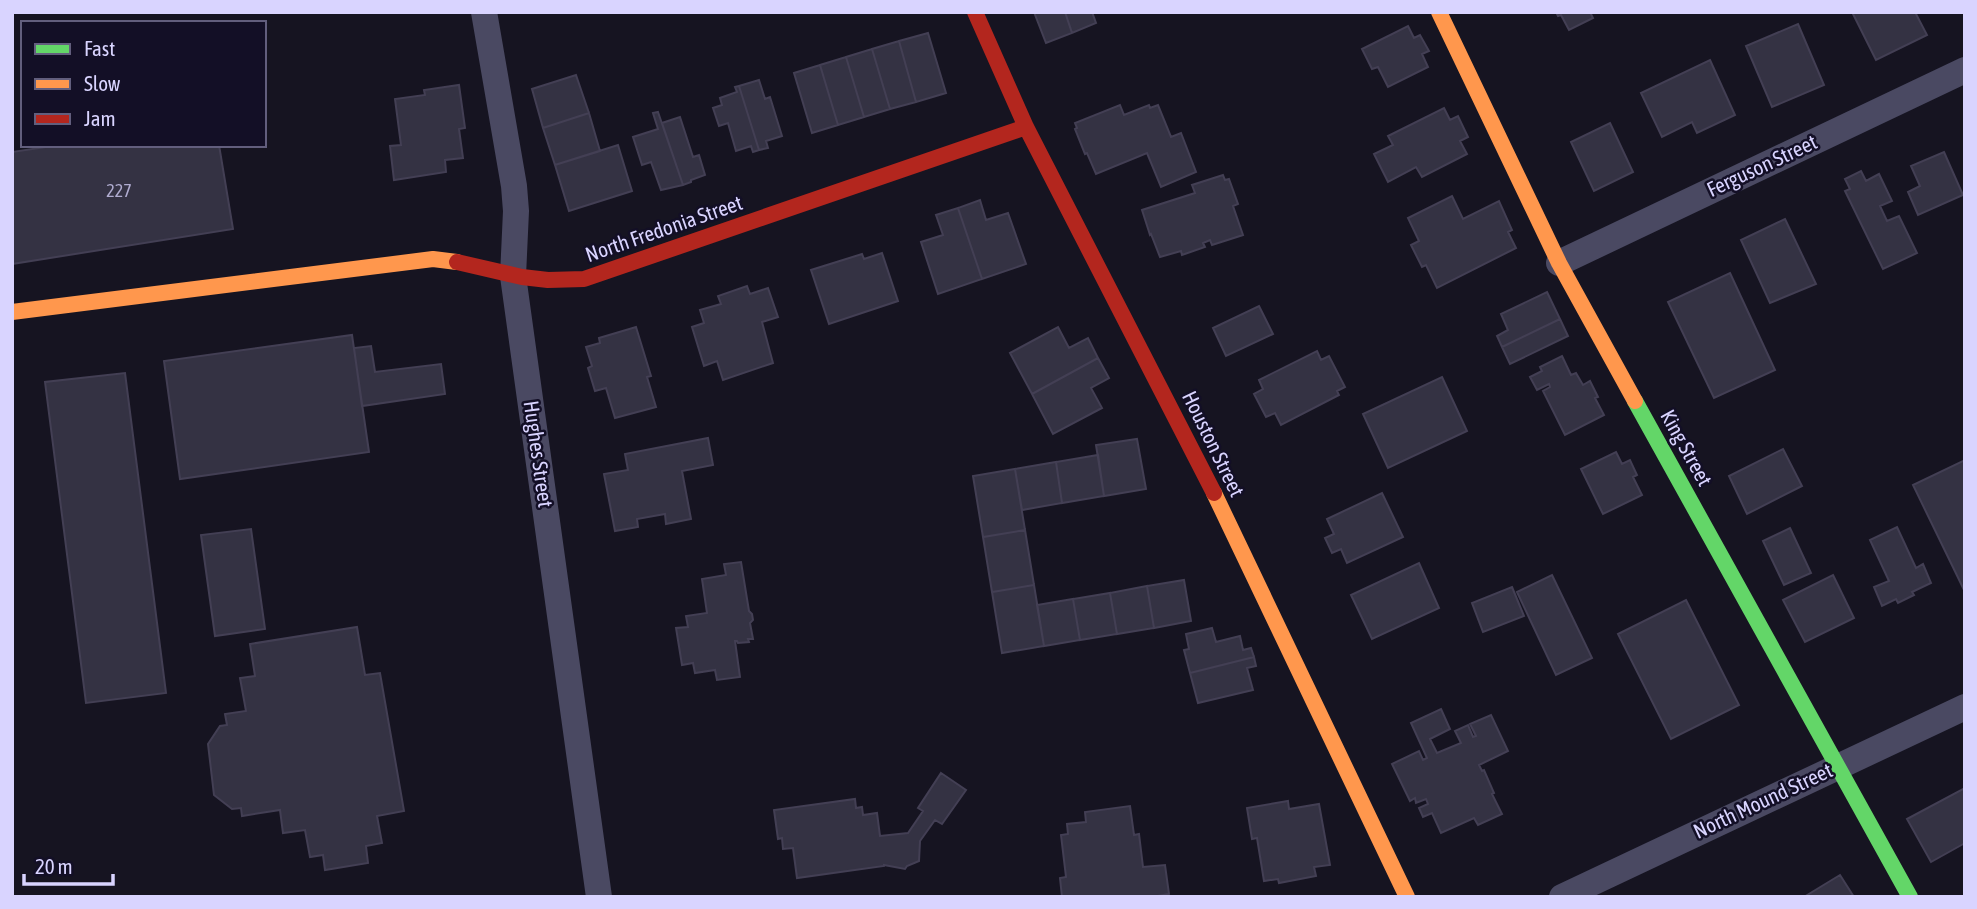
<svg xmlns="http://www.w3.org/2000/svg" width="1977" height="909" viewBox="0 0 1977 909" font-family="'Asap Condensed',sans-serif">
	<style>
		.building { fill: #343243; stroke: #433f54; stroke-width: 2 }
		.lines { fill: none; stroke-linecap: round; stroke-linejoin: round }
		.street { stroke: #4a4962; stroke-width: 26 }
		.fast { stroke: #63d668; stroke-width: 16 }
		.slow { stroke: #ff974d; stroke-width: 16 }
		.jam { stroke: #b3261e; stroke-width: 16 }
		.labels { text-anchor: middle; stroke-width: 5; stroke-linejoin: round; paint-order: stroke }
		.number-label { font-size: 18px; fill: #b0acd0 }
		.street-label { font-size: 21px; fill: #d9d4ff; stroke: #130f26 }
	</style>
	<rect width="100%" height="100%" fill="#161421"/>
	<path class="building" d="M1034,12H1065L1072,33L1046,43Z
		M1065,12H1092L1096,23L1072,33Z
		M1556,12H1590L1593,18L1569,30L1561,15L1558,16Z
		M1852,12H1915L1927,35L1876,60Z
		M1798,24L1824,85L1772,107L1746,46Z
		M1408,26L1414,38L1420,35L1429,51L1422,54L1428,67L1388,87L1378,67L1372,69L1362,49Z
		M928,33L946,93L916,102L899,41Z
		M899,41L916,102L890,109L872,49Z
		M872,49L890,109L864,117L846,57Z
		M846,57L864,117L838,125L820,65Z
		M1710,60L1735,115L1697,133L1692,122L1662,137L1641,93Z
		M820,65L838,125L812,133L794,73Z
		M576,75L589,113L543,128L532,89Z
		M759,80L765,99L770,97L782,136L766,141L768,148L759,150L739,86Z
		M459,85L465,128L459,129L463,158L445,160L446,172L394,180L390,146L401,145L395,99L425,95L424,90Z
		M739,86L759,150L753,152L751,146L736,151L728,123L719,126L713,108L722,105L720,98L737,92L735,87Z
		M1120,105L1124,115L1149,105L1150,108L1158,105L1171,137L1181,133L1196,172L1161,187L1147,153L1096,174L1087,153L1085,154L1075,129L1077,128L1075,123Z
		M1444,108L1450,120L1458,116L1468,137L1460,141L1467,154L1422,177L1416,167L1388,182L1374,154L1393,145L1388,136Z
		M658,112L683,185L661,190L651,162L642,165L633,137L658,129L653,113Z
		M589,113L600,151L555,165L543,128Z
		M680,117L693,157L699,155L705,175L691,180V182L683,185L662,123Z
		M1610,123L1633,172L1594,191L1571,142Z
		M59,145H219L233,229L12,264V152Z
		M618,145L632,191L569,211L555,165Z
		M1944,152L1963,195L1918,215L1908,192L1920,186L1911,166Z
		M1861,171L1866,181L1879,174L1892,201L1880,206L1887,221L1899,216L1917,253L1883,269L1845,191L1850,189L1845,179Z
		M1223,175L1225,180L1229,179L1238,204L1233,206L1243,235L1212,245L1210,240L1203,243L1205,247L1182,255L1181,251L1160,257L1151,234L1150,235L1142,210L1195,193L1192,185Z
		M1452,196L1463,219L1499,201L1512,230L1508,232L1516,248L1437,288L1426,265L1422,267L1411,245L1419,241L1408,218Z
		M980,200L986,220L1008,213L1026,264L982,279L958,208Z
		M958,208L982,279L938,294L921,242L943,235L936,215Z
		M1785,219L1816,284L1770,303L1741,240Z
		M882,253L898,301L829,324L811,270L862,254L864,259Z
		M1730,273L1775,370L1714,398L1668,302Z
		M747,286L750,294L768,288L778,317L762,322L773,363L723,380L717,361L704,366L692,327L704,323L700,310L721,304L718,296Z
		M1547,292L1560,319L1502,347L1497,336L1508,330L1501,314Z
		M1259,306L1273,334L1226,356L1213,328Z
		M1560,319L1568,336L1510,364L1502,347Z
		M636,327L651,376L647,377L656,407L615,418L606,388L595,391L588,368L592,366L586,347L600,343L599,338Z
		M1058,327L1069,348L1088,338L1098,358L1032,394L1010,353Z
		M352,335L369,452L180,479L164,361Z
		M371,346L375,372L441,364L445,394L362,406L354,348Z
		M1317,351L1321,360L1329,356L1345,387L1337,391L1339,395L1281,425L1275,413L1266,417L1254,394L1263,389L1259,380Z
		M1562,356L1571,375L1576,373L1583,385L1590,381L1598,397L1595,398L1604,415L1565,435L1543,391L1550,387L1549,384L1537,390L1530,377L1542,371L1540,367Z
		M1098,358L1109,378L1091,388L1102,408L1053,434L1032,394Z
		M125,373L166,693L86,703L45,382Z
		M1442,377L1467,431L1388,468L1363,414Z
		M708,438L713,465L682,471L691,519L666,524L665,514L637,519L638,527L615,531L604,474L628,470L625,454Z
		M1137,439L1146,489L1104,496L1096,445Z
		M1783,449L1802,486L1747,514L1729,476Z
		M1616,452L1622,464L1630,460L1637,475L1633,477L1642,495L1603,514L1581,469Z
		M1098,455L1104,496L1062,503L1056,462Z
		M1965,460V592L1913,485Z
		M1056,462L1062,503L1022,510L1015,469Z
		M1015,469L1025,530L983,537L973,476Z
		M1382,493L1403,537L1347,563L1341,549L1332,553L1325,538L1334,534L1327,519Z
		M1897,527L1916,568L1923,564L1931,583L1912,592L1914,595L1898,603L1896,599L1882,606L1874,587L1889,581L1870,540Z
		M1790,528L1811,573L1784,585L1763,541Z
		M251,529L265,629L215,636L201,535Z
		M1025,530L1034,585L992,592L983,537Z
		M741,562L749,611L752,614L753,620L750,623L753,639H748L749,642L738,643L737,641H735L740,677L717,680L715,670L695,673L693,663L682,665L676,628L688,627L686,616L707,613L702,579L726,575L724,564Z
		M1419,563L1439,608L1372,639L1351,595Z
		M1552,575L1592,658L1556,675L1517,592Z
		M1833,575L1854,618L1805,642L1783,600Z
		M1184,580L1191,621L1154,628L1147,586Z
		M1034,585L1044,646L1002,653L992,592Z
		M1147,586L1154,628L1117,634L1110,593Z
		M1512,587L1524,616L1483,632L1472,603Z
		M1110,593L1117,634L1080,640L1073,599Z
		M1073,599L1080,640L1044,646L1037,605Z
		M1686,600L1739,705L1671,739L1618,634Z
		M357,627L365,675L380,673L404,811L377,816L382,843L366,846L368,863L325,870L323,855L310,857L305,830L283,833L280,810L242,816L241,808L232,809L214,795L208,744L220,726L227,725L225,714L246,711L240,678L255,676L250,644Z
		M1212,628L1216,642L1240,636L1243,650L1251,648L1254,657L1190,673L1184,650L1189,649L1186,634Z
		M1254,657L1256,666L1247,668L1253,690L1198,703L1190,673Z
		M1441,709L1450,729L1430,739L1437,753L1461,743L1455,731L1468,725L1473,737L1476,736L1470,724L1491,715L1508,751L1479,765L1482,771L1484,770L1494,793L1492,794L1502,814L1478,825L1474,818L1441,833L1432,813L1423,817L1419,808L1428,804L1426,799L1416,803L1415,798L1410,801L1392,764L1419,751L1423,760L1427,758L1411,723Z
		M941,773L966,790L942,824L935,820L920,841L919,861L907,866L905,869L884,865V866L797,878L793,848L783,849L782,838L778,839L774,810L855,799L856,808L862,807L863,815L877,813L880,836L908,833L923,811L918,808Z
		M1963,789L1965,792V843L1931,862L1907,819Z
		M1288,801L1289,809L1319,804L1330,865L1314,867L1316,876L1279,883L1278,879L1264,881L1257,838L1252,839L1247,808Z
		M1130,806L1134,835L1139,834L1143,867L1165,865L1169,894L1152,897H1062L1060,878L1066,877L1061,835L1068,834L1067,824L1086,822L1085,812Z
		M1840,875L1854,897H1804Z"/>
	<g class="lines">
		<path class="street" d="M484,12L514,186L516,211L513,276L599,897
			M1559,263L1965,70
			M1562,897L1965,707"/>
		<path class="fast" d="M1635,401L1910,897"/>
		<path class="slow" d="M1439,12L1559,263L1635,401
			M12,312L433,259L457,262
			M1214,493L1407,897"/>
		<path class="jam" d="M975,12L1026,127L1214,493
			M457,262L522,277L548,280L584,279L1026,127"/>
	</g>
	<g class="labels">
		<g class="number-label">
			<text x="119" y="197">227</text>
		</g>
		<g class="street-label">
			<text transform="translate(1762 166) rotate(-25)" y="7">Ferguson Street</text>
			<text transform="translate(664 229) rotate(-19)" y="7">North Fredonia Street</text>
			<text transform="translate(1213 444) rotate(64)" y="7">Houston Street</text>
			<text transform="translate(1686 448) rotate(61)" y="7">King Street</text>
			<text transform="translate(538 454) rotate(82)" y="7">Hughes Street</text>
			<text transform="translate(1763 801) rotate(-25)" y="7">North Mound Street</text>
		</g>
	</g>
	<rect width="1977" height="909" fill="none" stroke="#d9d4ff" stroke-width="28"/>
	<rect x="21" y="21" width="245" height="126" fill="#130f26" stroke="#625e7d" stroke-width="2"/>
	<rect x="35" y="44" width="35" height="10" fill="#63d668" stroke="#625e7d" stroke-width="2"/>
	<text x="84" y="56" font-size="21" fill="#d9d4ff">Fast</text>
	<rect x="35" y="79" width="35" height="10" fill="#ff974d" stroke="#625e7d" stroke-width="2"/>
	<text x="84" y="91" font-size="21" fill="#d9d4ff">Slow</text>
	<rect x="35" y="114" width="35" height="10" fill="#b3261e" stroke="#625e7d" stroke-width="2"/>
	<text x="84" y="126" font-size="21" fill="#d9d4ff">Jam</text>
	<path d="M24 874v10h89v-10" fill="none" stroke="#d9d4ff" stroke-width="3.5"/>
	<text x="35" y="874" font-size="21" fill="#d9d4ff" stroke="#130f26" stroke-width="5" paint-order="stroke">20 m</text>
</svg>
